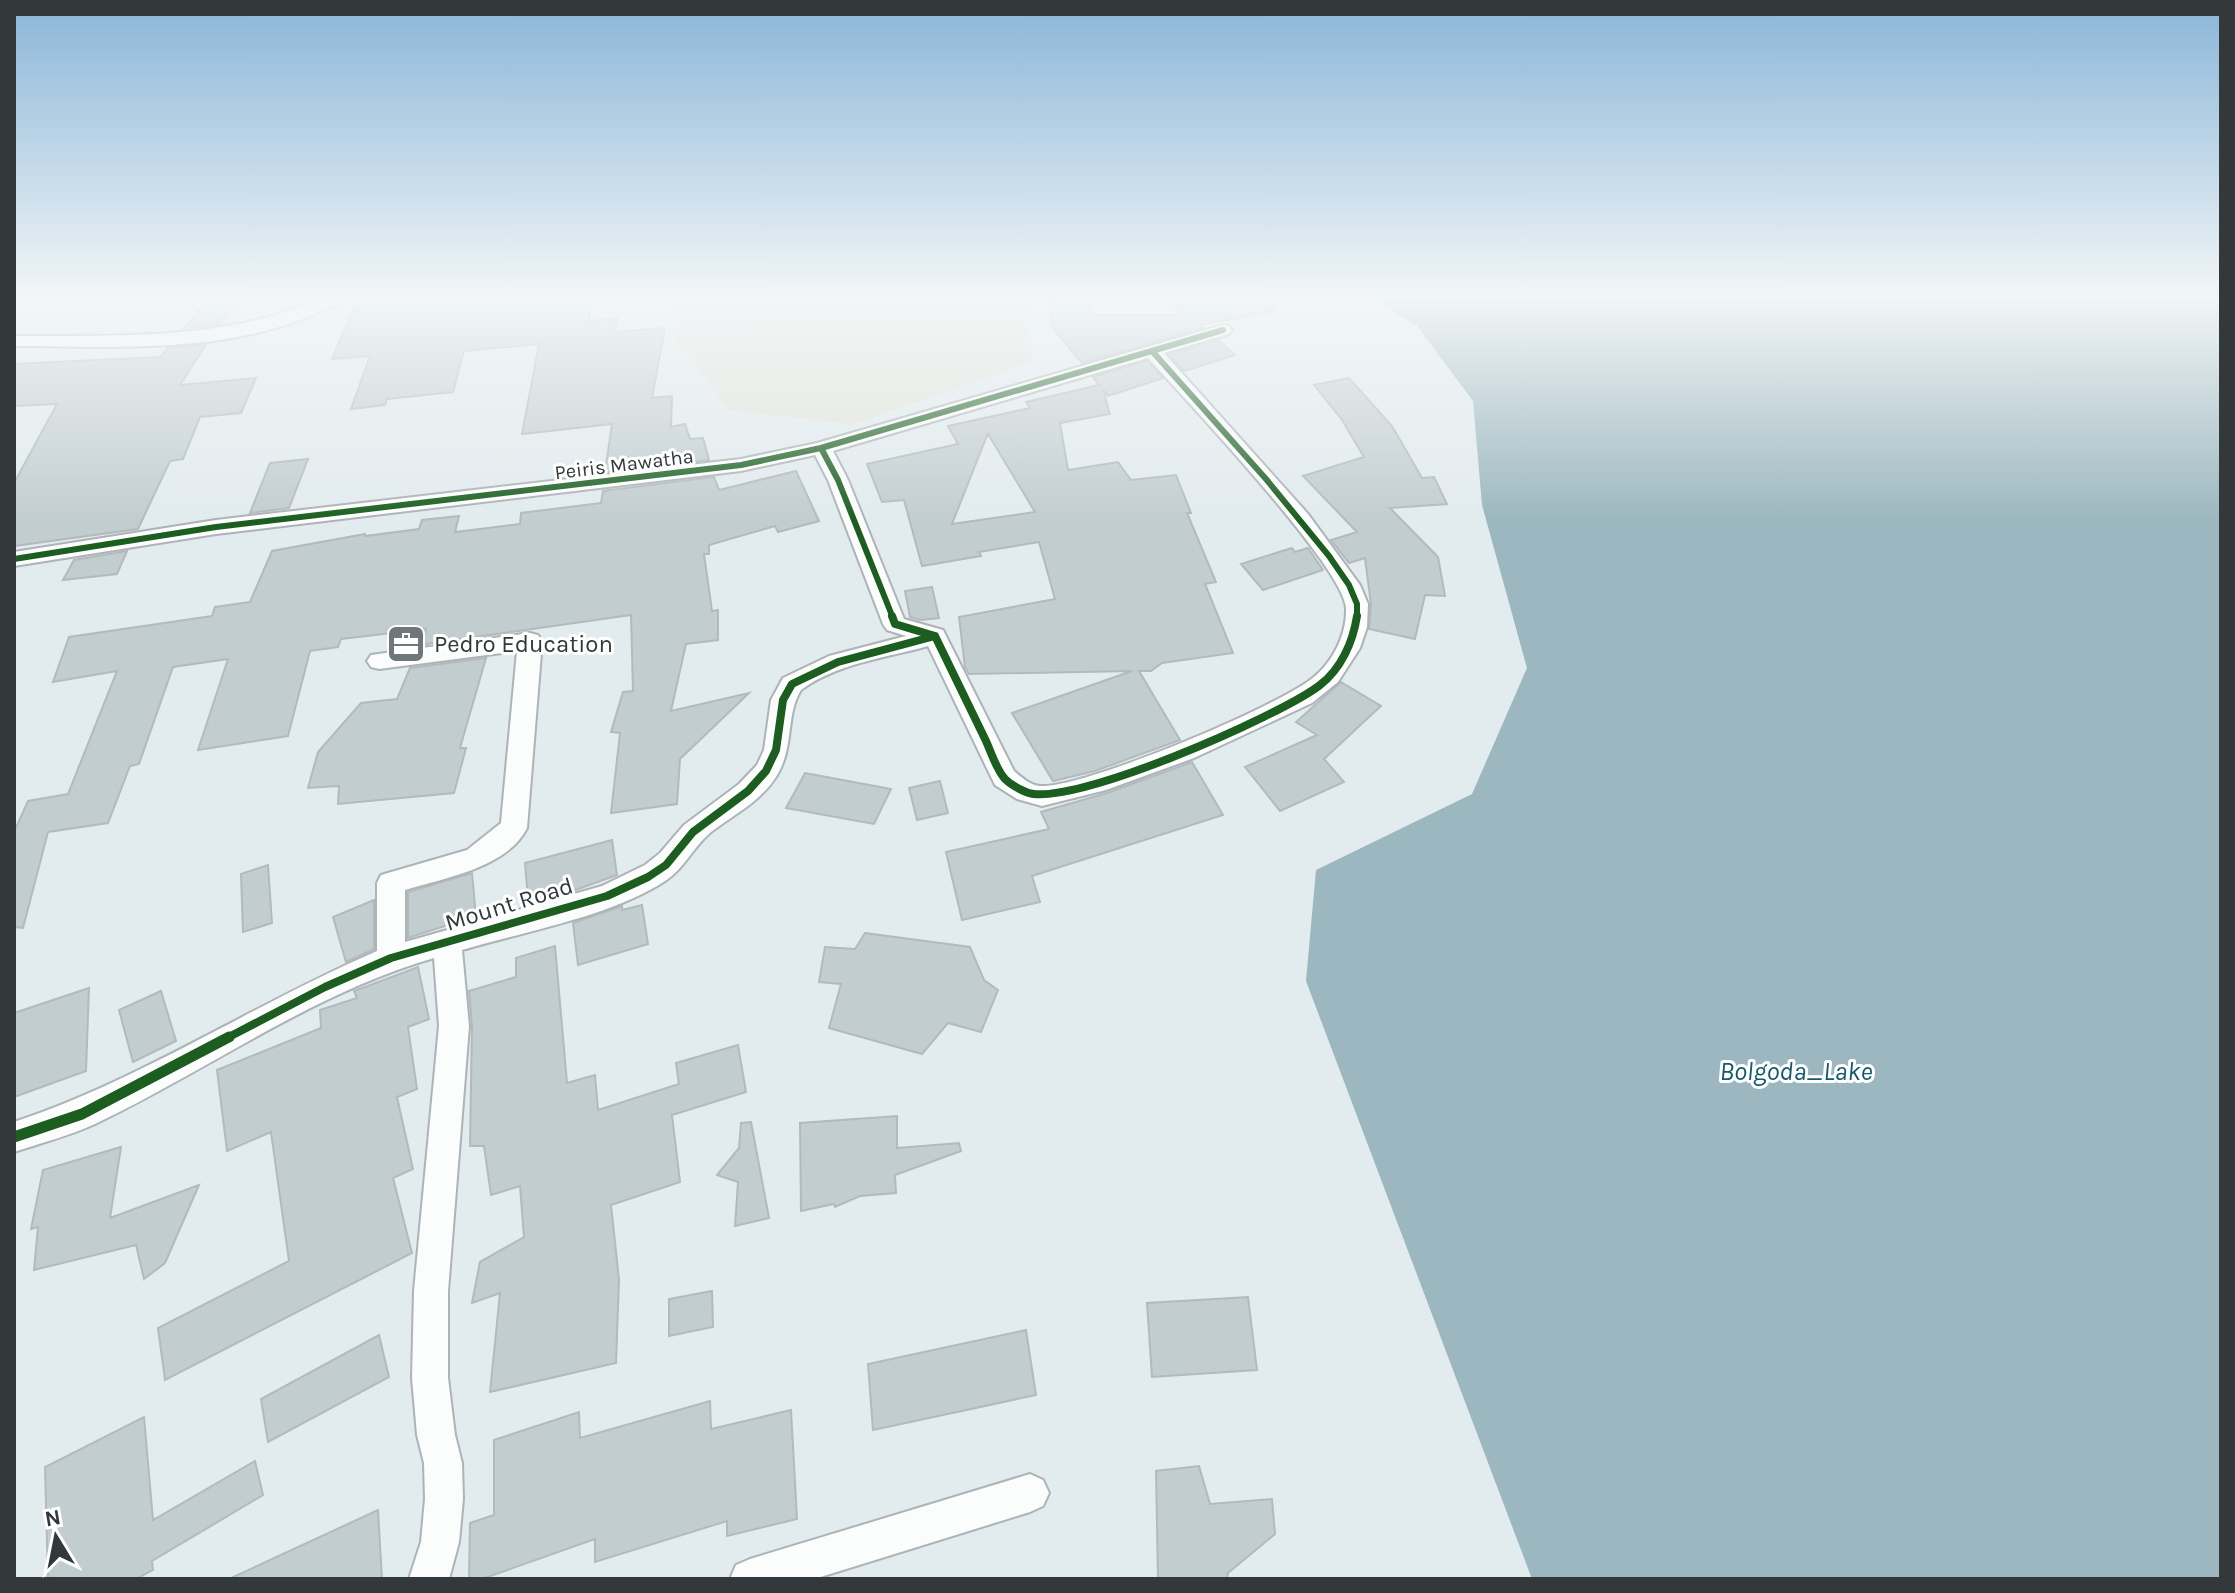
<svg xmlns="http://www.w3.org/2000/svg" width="2235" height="1593" viewBox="0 0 2235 1593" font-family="Karla,sans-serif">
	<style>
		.green { fill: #e2e2d9 }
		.water { fill: #9cb7bf }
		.building { fill: #c2cdd0; stroke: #b3babc; stroke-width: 2; fill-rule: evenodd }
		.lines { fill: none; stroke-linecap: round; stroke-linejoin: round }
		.minor-casing { stroke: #adb3b6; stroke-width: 4 }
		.minor { fill: #fbfcfc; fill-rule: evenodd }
		.cycleway-far2-casing { stroke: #fff; stroke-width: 10 }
		.cycleway-far1-casing { stroke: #fff; stroke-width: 13 }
		.cycleway-casing { stroke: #fff; stroke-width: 16 }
		.cycleway-far2 { stroke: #1b5e20; stroke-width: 6 }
		.cycleway-far1 { stroke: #1b5e20; stroke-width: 8 }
		.cycleway { stroke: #1b5e20; stroke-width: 11 }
		.labels { text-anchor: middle; stroke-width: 6; stroke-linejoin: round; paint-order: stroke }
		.far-street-label { font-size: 20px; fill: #33393b; stroke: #fff }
		.poi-label { font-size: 24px; fill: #33393b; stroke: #fff; text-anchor: start }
		.street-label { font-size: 24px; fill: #33393b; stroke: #fff }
		.water-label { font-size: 26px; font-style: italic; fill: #13596a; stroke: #fff }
	</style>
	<rect width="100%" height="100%" fill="#e2ebee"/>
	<path class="green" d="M682,298H1022L1034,361L853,424L729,410L672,335Z"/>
	<path class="water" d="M1372,298H2221V1579H1532L1306,981L1316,870L1472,794L1527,668L1482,505L1473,401L1417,326Z"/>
	<path class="building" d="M210,298H238L220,324L184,328Z
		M358,298H592L589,321L617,318L615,332L665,328L652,398L672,396L671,427L685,424L690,439L703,438L709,460L605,472L612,424L522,434L539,344L464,351L453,392L387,399L385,405L351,409L370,356L332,359Z
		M1089,298L1092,315H1184L1163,298H1273L1274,311L1200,325L1203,328L1082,363L1052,327L1048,300Z
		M1218,340L1235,355L1184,371L1169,355Z
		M206,345L180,385L256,378L241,413L200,417L183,459L170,461L138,529L14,546V483L57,404L14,406V364L160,357L168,348Z
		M1147,361L1163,378L1108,396L1103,390L1110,414L1060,423L1068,470L1118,462L1131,480L1176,475L1191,513H1187L1216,582L1205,584L1233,653L1162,663L1151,671H1139L1180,740L1095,771L1053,781L1012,713L1132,671L969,674L965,667L959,617L1055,599L1039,542L979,552L981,556L922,566L904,500L882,502L867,464L958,444L948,426L1030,408L1026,402L1099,385L1093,377ZM988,434L1035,512L952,524L986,438Z
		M1349,378L1392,426L1422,478L1434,477L1447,504L1390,508L1438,557L1445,596L1425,595L1415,639L1369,629L1371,604L1365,558L1349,563L1331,540L1357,532L1303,476L1364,457L1342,420L1314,385Z
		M308,459L289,508L250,513L270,463Z
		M796,471L819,521L778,532L775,526L709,545V554H704L712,611L718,610V640L686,644L671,711L749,693L680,759L677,804L611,813L620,733L611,732L623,692L633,691L631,615L419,645L426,629L341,639L338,647L310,651L288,736L198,750L228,659L173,667L139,764L130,766L108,823L48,832L23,928L14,927V832L28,801L68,794L117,671L53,682L69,637L212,616L215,607L250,602L272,551L365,534V536L419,529L422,520L459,516L455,532L520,524L521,513L601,503L603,491L714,477L719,490Z
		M1292,548L1295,552L1308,548L1323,570L1263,590L1241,564Z
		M127,551L117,574L63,580L74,560Z
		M932,587L939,618L920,620L910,617L905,591Z
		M486,658L460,748H466L454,793L338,804L339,786L308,788L318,752L361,703L397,699L410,668Z
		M1341,682L1381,706L1324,759L1344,782L1280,811L1245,767L1317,735L1296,722Z
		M1192,762L1223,815L1032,876L1040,902L962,920L946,852L1049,829L1041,812L1107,793Z
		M805,773L891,789L874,824L786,808Z
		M940,781L948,813L917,820L909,788Z
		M612,840L617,875L570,892L569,887L528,899L525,863Z
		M268,865L272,923L243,932L241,874Z
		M472,873L476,916L408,938V892Z
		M374,900V949L346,962L333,917Z
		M642,905L648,944L578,965L573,923L622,906V910Z
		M865,933L970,947L984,980L998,990L981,1032L948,1023L922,1054L829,1028L841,984L819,982L825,947L855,949Z
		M555,946L567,1083L595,1075L598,1110L679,1084L676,1063L738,1045L746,1092L672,1115L680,1182L611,1205L619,1280L616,1363L490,1392L500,1293L472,1303L480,1262L524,1237L520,1186L491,1195L484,1146H470L472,1026L469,991L516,977V958Z
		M418,967L429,1019L408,1027L417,1089L397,1097L413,1169L393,1178L412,1253L165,1380L158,1328L289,1261L271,1132L227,1151L217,1070L321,1028L320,1010L357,998L354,991Z
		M89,988L86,1071L14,1097V1013Z
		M161,991L176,1041L133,1062L119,1010Z
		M897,1116V1148L959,1143L961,1151L895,1175L896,1193L860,1196L835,1207L834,1204L801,1211L800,1123Z
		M751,1122L769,1218L735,1226L738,1182L717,1175L739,1148L741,1123Z
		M121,1147L110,1218L199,1185L165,1263L144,1279L136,1245L34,1270L38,1227L31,1229L43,1170Z
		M712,1291L713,1327L669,1336V1299Z
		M1248,1297L1257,1370L1152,1377L1147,1303Z
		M1026,1330L1036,1395L873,1430L868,1364Z
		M379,1335L389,1377L268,1442L261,1399Z
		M710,1401L711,1429L791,1410L797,1519L727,1536V1521L595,1562V1539L482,1579H469L470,1523L494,1515V1440L579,1412L580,1438Z
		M144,1417L153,1520L255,1461L263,1495L152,1561L153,1570L136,1579H48L45,1467Z
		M1199,1466L1210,1504L1272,1499L1275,1534L1228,1573L1227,1579H1158L1156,1471Z
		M378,1510L382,1579H229Z"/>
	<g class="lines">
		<defs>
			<path id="minor" d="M323,298H346C339,305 328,308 319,312C225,355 115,346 14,346V336C119,335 225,341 323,298Z
				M1223,325L1229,326L1232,330L1229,334L1164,353L1308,514L1360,585L1368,604L1367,627L1360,648L1338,682L1312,703L1194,758L1106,790L1042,806L1017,799L995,785L928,646C886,658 837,663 801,690C785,716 795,747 776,777C760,802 733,815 711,832C693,847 684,869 665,881C612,916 523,932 462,950L469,1026L448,1291V1378L455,1435L462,1463L463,1499L459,1542L449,1579H409L421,1542L425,1499L424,1463L417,1435L412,1378L414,1291L439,1026L434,958C313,993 208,1070 95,1124C69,1136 41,1143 14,1152V1122C141,1080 254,1004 377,951V883L381,875L467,850L501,823L517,651L379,669L371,667L367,661L371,655L530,633L538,635L542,641L527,828C507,868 444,878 405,890V942L602,886L645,865L660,853L684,825L739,784L757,765L764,750L771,700L783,678L829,656L906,636L887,630L883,624L828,480L815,455L741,471L216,534L14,566V552L216,520L741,459L817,443ZM1148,358C1184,398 1343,566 1346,608C1347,634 1333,661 1314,677C1280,706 1082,789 1040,786C1030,785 1021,777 1014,771L943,630L904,619L848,480L833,451Z
				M1030,1474L1043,1480L1049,1493L1043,1506L1030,1512L814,1579H730L736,1565L750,1559Z"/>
		</defs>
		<use href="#minor" class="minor-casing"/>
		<use href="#minor" class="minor"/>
		<defs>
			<path id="cycleway-far2" d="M1152,351L1266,479L1329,556L1349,585L1357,604V618
				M821,448L838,480L893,618
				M14,559L216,527L741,465L821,448L1223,330"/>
			<path id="cycleway-far1" d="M892,616L895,624L935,636C952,671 969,706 986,741C991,752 996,769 1005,779C1010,784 1019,789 1026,792C1067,810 1282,715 1320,685C1341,669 1353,642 1357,616
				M225,1039L325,987L391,958L607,896L648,877L666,865L693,832L748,791L766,771L776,750L783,700L792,684L838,662L935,636"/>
			<path id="cycleway" d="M14,1137L82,1114L229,1037"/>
		</defs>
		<use href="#cycleway-far2" class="cycleway-far2-casing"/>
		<use href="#cycleway-far1" class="cycleway-far1-casing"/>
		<use href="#cycleway" class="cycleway-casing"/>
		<use href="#cycleway-far2" class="cycleway-far2"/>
		<use href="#cycleway-far1" class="cycleway-far1"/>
		<use href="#cycleway" class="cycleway"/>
	</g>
	<linearGradient id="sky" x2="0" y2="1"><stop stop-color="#89b5d8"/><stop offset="0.57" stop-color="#f2f6f7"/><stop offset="1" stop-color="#f2f6f7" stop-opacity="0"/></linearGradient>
	<rect width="2235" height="521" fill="url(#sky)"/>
	<defs>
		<symbol id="office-square" viewBox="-11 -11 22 22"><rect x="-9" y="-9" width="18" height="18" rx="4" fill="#70777a" stroke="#fff"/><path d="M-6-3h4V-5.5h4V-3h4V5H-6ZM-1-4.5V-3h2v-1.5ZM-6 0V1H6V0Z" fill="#fff"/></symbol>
	</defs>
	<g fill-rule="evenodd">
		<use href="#office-square" x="384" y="622" width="44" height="44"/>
	</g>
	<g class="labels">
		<g class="far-street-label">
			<text transform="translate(624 464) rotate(-7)" y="7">Peiris Mawatha</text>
		</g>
		<g class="poi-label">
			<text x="434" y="652">Pedro Education</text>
		</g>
		<g class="street-label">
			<text transform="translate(509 904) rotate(-17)" y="8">Mount Road</text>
		</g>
		<g class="water-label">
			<text x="1796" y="1080">Bolgoda_Lake</text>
		</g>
	</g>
	<rect width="2235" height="1593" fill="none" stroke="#33393b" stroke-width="32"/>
	<g transform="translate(56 1537) rotate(350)" stroke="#ffffff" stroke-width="6" paint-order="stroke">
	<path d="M0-6L14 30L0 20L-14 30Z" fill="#33393b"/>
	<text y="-12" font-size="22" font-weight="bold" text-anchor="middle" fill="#33393b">N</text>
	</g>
</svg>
